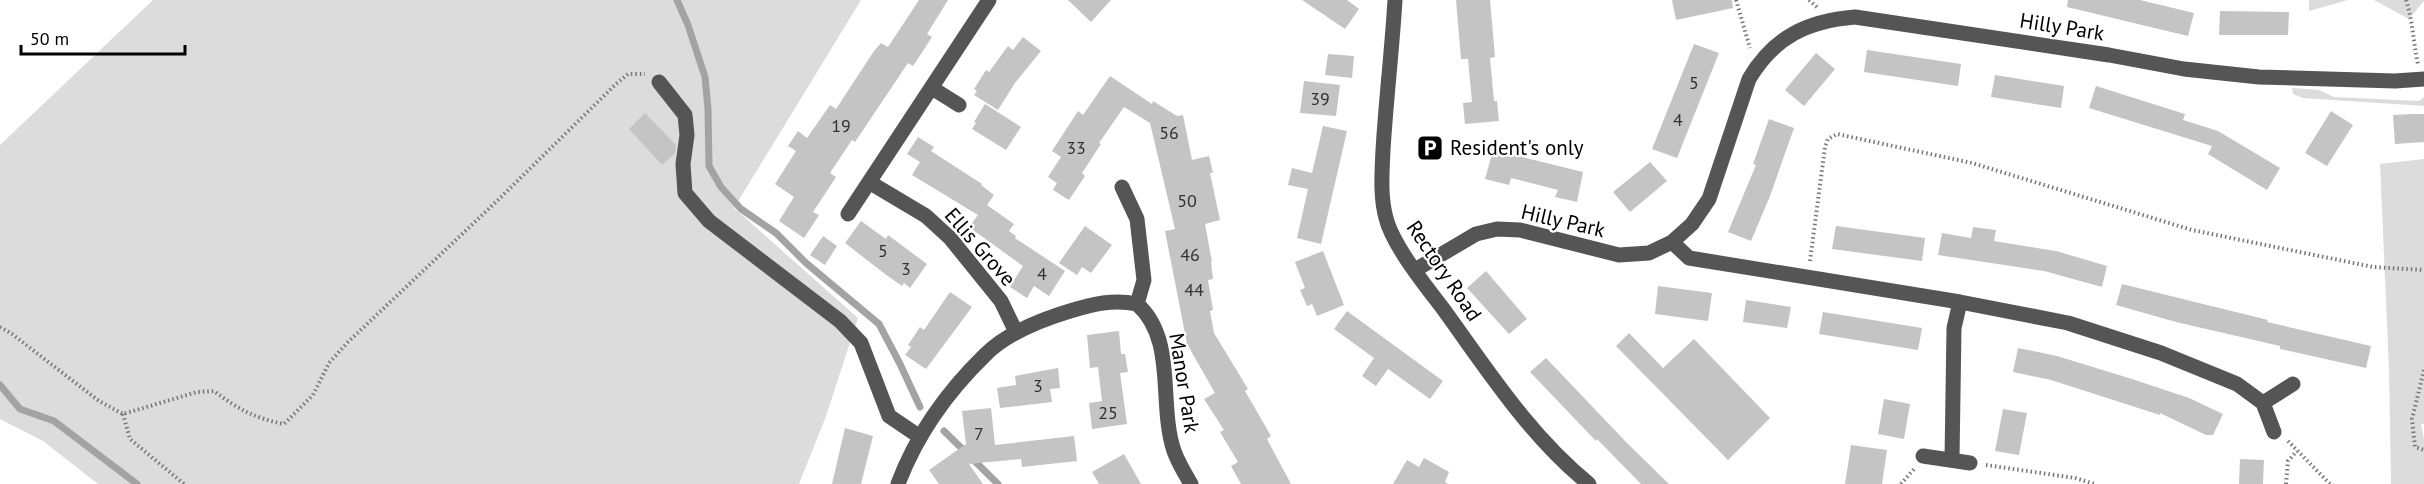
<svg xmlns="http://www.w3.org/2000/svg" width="2424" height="484" viewBox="0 0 2424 484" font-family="'PT Sans',sans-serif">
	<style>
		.green { fill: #dcdcdc }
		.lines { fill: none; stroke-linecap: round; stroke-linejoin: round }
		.stream { stroke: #a3a3a3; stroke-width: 7 }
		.building { fill: #c4c4c4 }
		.path { stroke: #777; stroke-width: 4; stroke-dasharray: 1.5 3; stroke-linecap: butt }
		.minor { stroke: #555; stroke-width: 15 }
		.labels { text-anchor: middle; stroke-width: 4.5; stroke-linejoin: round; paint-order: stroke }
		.number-label { font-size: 18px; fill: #313131 }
		.street-label { font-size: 21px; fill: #000; stroke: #fff }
		.poi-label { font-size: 21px; fill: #000; stroke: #fff; text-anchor: start }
	</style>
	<rect width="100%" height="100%" fill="#fff"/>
	<path class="green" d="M153,0H861L734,208L858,318L825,419L799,484H98L43,441L0,419V145Z
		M2309,0H2348L2309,11Z
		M2374,0H2424V1L2409,19Z
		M2292,88L2319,90L2334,97L2419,101L2424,97V106L2303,98L2293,94Z
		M2424,159V424H2421L2424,439V484H2391L2389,369L2380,164Z"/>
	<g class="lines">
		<path class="stream" d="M677,0L688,25L705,77L708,109L709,166L721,187L741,209L776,233L806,263L879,324L900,364L920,407
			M0,385L20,409L54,421L137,484
			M944,431L998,484"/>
	</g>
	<path class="building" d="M919,0H948L927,34L932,37L923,51L913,66L908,63L855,142L852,140L830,173L836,177L813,212L819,215L804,238L779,221L794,197L775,184L796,151L788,146L798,131L807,138L830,105L836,109L874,51L881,43L888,47Z
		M1068,0H1111L1091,22Z
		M1302,0H1347L1359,9L1345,29Z
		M1456,0H1490L1495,57L1490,58L1494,101H1497L1499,121L1465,124L1463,103L1472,102L1468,59H1461Z
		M1672,0H1732L1733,8L1676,20Z
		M2068,0H2140L2194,13L2188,36L2067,7Z
		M2220,11L2289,12L2288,35H2219Z
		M1023,37L1041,51L1015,83L998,110L974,95L977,91L974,89L986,70L989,72L1008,46L1013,50Z
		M1694,44L1719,53L1677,158L1652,149Z
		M1867,50L1961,64L1958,86L1864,72Z
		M1816,53L1835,69L1804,106L1785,90Z
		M1328,54L1354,56L1352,78L1325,75Z
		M1995,75L2064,86L2061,108L1991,97Z
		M1110,76L1152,104L1153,101L1177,116L1183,115L1192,160L1209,156L1213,173H1210L1220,220L1205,224L1212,262H1211L1213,279L1208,280L1213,310L1210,311L1214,333L1248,389L1245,391L1271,436L1267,439L1291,484H1241L1231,466L1238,462L1220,432L1224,430L1204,399L1215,393L1187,344L1165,231L1175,229L1150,123L1124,107L1099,143L1101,144L1082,173L1085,176L1069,200L1053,190L1057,183L1048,177L1061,157L1052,151L1078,111L1083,115Z
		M1304,81L1340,85L1336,116L1300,113Z
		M2096,86L2185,114L2183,120L2218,131L2280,168L2267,190L2208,154L2212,146L2089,108Z
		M985,104L1021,127L1006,150L972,129L976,123L974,122Z
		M2331,111L2353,125L2327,166L2305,153Z
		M645,113L676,145L675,153L662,165L629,129Z
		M2413,114H2424V142L2395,144L2393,115Z
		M1769,119L1794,128L1770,196L1751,241L1728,232L1756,165L1753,164Z
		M1323,126L1347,131L1321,244L1297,238L1308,189L1288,185L1292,168L1312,173Z
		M918,137L934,147L931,151L982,184L981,185L994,195L987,205L1014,224L1009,231L1016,236L1015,238L1065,271L1049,296L1034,286L1027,298L1010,287L1023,266L969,227L978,215L912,175L920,162L907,154Z
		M1493,150L1583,172L1577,202L1555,197L1558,190L1535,184L1511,178L1509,185L1485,179Z
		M1650,162L1667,181L1630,212L1613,192Z
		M861,221L886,239L888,235L927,264L910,288L904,283L902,286L885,274L845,243Z
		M1085,226L1112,245L1091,273L1082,267L1077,275L1059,263Z
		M1836,226L1925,238L1922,261L1832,249Z
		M1973,227L1996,230L1994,241L2056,251L2107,266L2102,287L2044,271L1938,255L1942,233L1971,238Z
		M823,236L837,246L825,265L810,255Z
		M1323,251L1344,305L1317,316L1312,304L1307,306L1300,290L1305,288L1295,262Z
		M1486,271L1527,319L1509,334L1467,288Z
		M2122,284L2268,320L2267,322L2371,346L2366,368L2280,349V346L2176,322L2116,305Z
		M1658,286L1712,293L1708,321L1655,314Z
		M950,292L972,307L926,369L905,355L911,347L908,345L920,327L924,330Z
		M1746,300L1791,307L1787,328L1743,322Z
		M1347,311L1443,381L1430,399L1388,369L1376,386L1362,376L1374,358L1334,329Z
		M1823,312L1922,328L1918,350L1819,334Z
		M1119,331L1121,354H1125L1128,372L1120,373L1127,424L1092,429L1089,403L1102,401L1098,367L1090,368L1087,335Z
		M1629,333L1663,368L1694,339L1770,418L1728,460L1616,346Z
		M2018,348L2057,356L2132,379L2189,398L2223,414L2213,435H2206L2160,413V415L2051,380L2013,372Z
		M1546,358L1627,443L1669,484H1641L1597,439L1596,441L1530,372Z
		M1058,368L1060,388L1050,389L1052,402L1000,408L997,388L1016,385L1015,376Z
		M1884,399L1910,404L1904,439L1878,434Z
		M991,408L995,445L1074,436L1077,461L1022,467L1021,459L969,464L983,484H939L929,470L966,444L962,411Z
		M2003,409L2027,413L2019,455L1995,451Z
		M845,428L873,436L861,484H832Z
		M1851,445L1887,450L1882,484H1845Z
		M1124,454L1141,484H1099L1092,472Z
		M1424,458L1449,472L1445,482L1448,484H1393L1407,460L1419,467Z
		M2240,459L2264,460L2263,484H2239Z"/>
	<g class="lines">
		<path class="path" d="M1736,0L1750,48
			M1809,0L1817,7
			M2406,0C2413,21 2413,42 2418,64
			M1810,261L1825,147L1828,139L1837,134L1972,163L2192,230L2373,267L2424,270
			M0,327L12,334L99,401L123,414L197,392L214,391C238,409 254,418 284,424L313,395L329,363L348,342L497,201L616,84L628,74H645
			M2424,370L2412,419L2415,447L2424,450
			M123,414L130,439L184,484
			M2288,441L2330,484
			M1986,465L2075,478L2095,484
			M1901,484L1914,469
			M2286,484L2288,461L2297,451"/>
		<path class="minor" d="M1395,0C1392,50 1386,100 1383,150C1382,173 1380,196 1386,218C1393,246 1426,286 1444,310C1489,372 1529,435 1589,484
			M659,82L685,115L687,135L683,164L685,193L709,221L840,321L861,343L889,416L920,437
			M932,88L959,105
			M869,182L926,216L950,238L1001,301L1016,332
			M1122,187L1137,219L1144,280L1137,304C1177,339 1158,404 1174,451C1178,462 1185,474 1191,484
			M848,214L989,0
			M1672,242L1689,258L1960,302L2068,323L2161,353L2237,384L2263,403
			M1415,270L1476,234L1497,229L1520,230L1619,255L1649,253L1672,242L1692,224L1709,199L1749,79C1774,37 1807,21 1855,17L2109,55L2184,69L2259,77L2395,81L2424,79
			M2274,432L2263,403L2293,384
			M1923,456L1970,463
			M1952,459L1954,328L1960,302
			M898,484C916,436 948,391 985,355C1007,333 1040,320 1070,311C1093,304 1113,299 1137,304"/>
	</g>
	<defs>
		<symbol id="parking-square" viewBox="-11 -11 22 22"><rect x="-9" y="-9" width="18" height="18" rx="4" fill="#000" stroke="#fff"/><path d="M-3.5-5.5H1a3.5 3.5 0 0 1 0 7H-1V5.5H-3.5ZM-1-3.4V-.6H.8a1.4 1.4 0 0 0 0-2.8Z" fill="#fff"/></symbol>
	</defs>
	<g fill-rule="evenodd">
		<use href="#parking-square" x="1415" y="133" width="30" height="30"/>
	</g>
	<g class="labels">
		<g class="number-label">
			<text x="1694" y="89">5</text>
			<text x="1320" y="105">39</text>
			<text x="1678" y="126">4</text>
			<text x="841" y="132">19</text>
			<text x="1169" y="139">56</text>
			<text x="1076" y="154">33</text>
			<text x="1187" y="207">50</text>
			<text x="883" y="257">5</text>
			<text x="1190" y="261">46</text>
			<text x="906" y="275">3</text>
			<text x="1042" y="280">4</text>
			<text x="1194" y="296">44</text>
			<text x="1038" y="392">3</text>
			<text x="1108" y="419">25</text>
			<text x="979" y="440">7</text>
		</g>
		<g class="street-label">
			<text transform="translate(2062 27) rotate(9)" y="7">Hilly Park</text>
			<text transform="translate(1563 221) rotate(13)" y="7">Hilly Park</text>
			<text transform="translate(980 247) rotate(49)" y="7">Ellis Grove</text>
			<text transform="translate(1444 271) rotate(56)" y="7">Rectory Road</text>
			<text transform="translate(1184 383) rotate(81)" y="7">Manor Park</text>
		</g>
		<g class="poi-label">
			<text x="1450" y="155">Resident's only</text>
		</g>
	</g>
	<path d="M21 45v9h164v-9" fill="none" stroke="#000000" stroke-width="3"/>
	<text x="30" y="45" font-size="18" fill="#000000" stroke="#ffffff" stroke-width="4.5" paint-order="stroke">50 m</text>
</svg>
